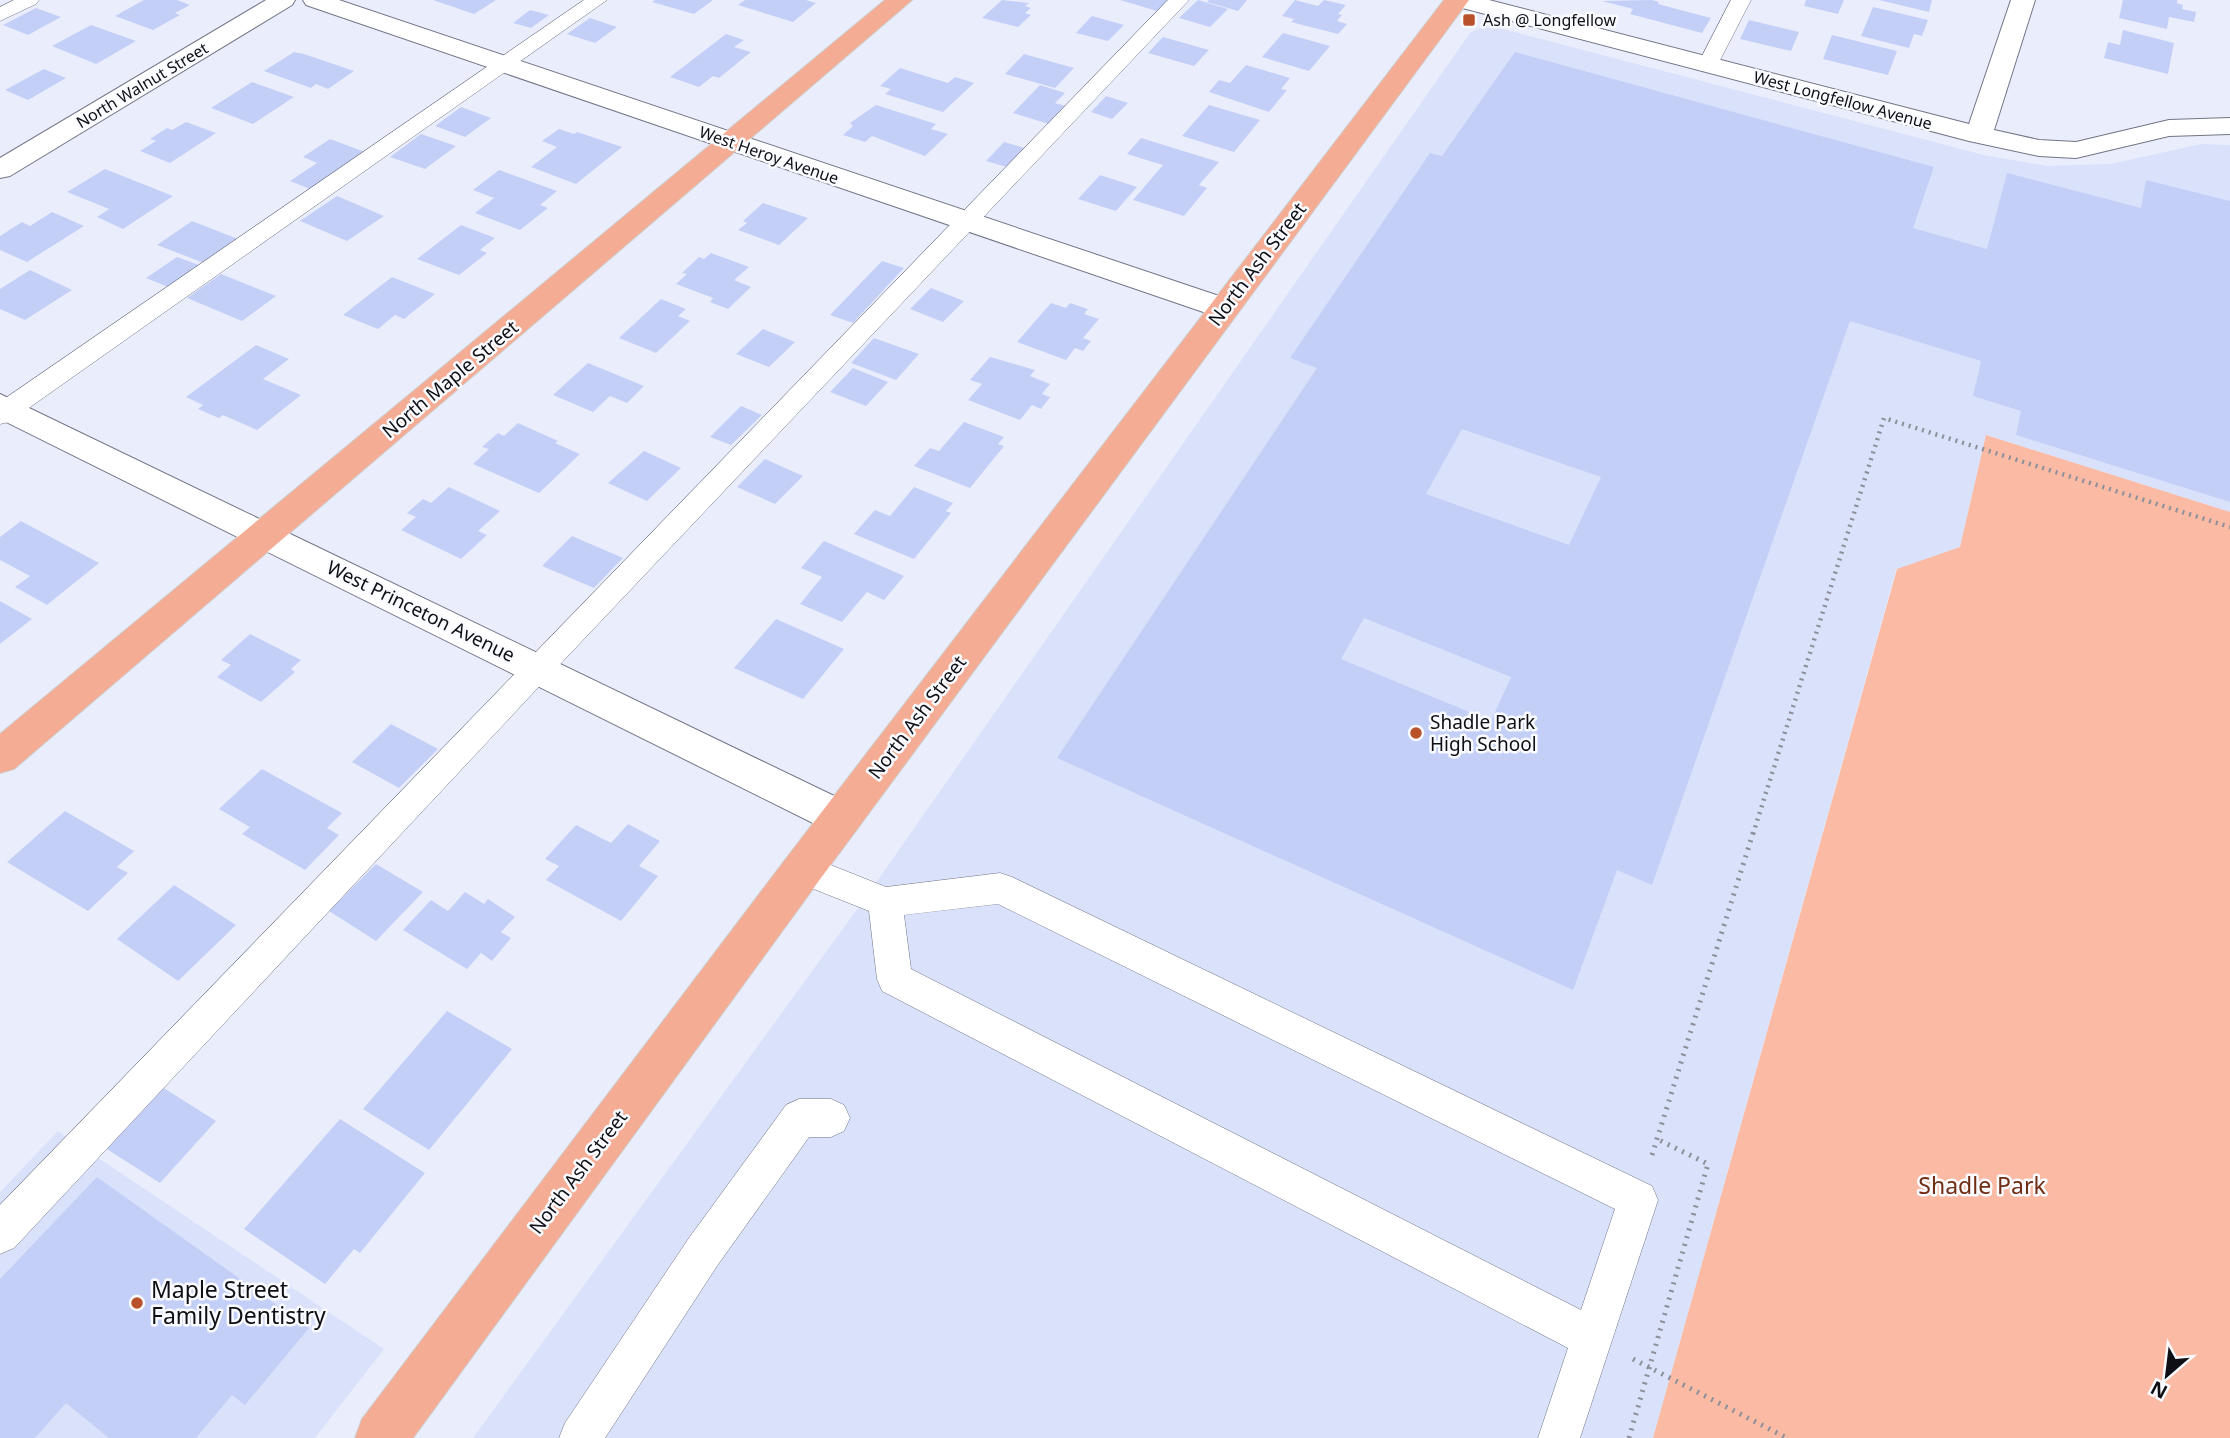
<svg xmlns="http://www.w3.org/2000/svg" width="2230" height="1438" viewBox="0 0 2230 1438" font-family="'Noto Sans',sans-serif">
	<style>
		.built { fill: #dae1fa }
		.green { fill: #fabaa3 }
		.building { fill: #c4cff8; fill-rule: evenodd }
		.lines { fill: none; stroke-linecap: round; stroke-linejoin: round }
		.service-casing { stroke: #717585; stroke-width: 1 }
		.minor-casing { stroke: #717585; stroke-width: 2 }
		.primary-casing { stroke: #cfcfd0; stroke-width: 2 }
		.path-far1 { stroke: #8d909a; stroke-width: 4.5; stroke-dasharray: 2 5; stroke-linecap: butt }
		.path { stroke: #8d909a; stroke-width: 5; stroke-dasharray: 2 6; stroke-linecap: butt }
		.service { fill: #fff; fill-rule: evenodd }
		.minor { fill: #fff; fill-rule: evenodd }
		.primary { fill: #f4ad94; fill-rule: evenodd }
		.poi-dot { fill: #b9522b; stroke: #fafbff; stroke-width: 2.5 }
		.labels { text-anchor: middle; stroke-width: 5; stroke-linejoin: round; paint-order: stroke }
		.far-poi-label { font-size: 16px; fill: #0e0f15; stroke: #fafbff; text-anchor: start }
		.far-street-label { font-size: 16px; fill: #0e0f15; stroke: #fafbff }
		.street-label { font-size: 19px; fill: #0e0f15; stroke: #fafbff }
		.poi-label { font-size: 19px; fill: #0e0f15; stroke: #fafbff; text-anchor: start }
		.near-park-label { font-size: 23px; fill: #702d14; stroke: #fafbff }
		.near-poi-label { font-size: 23px; fill: #0e0f15; stroke: #fafbff; text-anchor: start }
	</style>
	<rect width="100%" height="100%" fill="#eaeefc"/>
	<path class="built" d="M1482,27H1495L1984,155L2047,166L2110,164L2201,144L2230,145V512L1986,435L1960,547L1896,570L1653,1438H473L866,897L1470,33Z
		M58,1131L384,1349L315,1438H0V1192Z"/>
	<path class="green" d="M1986,435L2230,512V1438H1653L1897,569L1960,547Z"/>
	<path class="building" d="M144,0H177L190,5L175,13L180,15L153,30L115,16Z
		M433,0H496L474,14Z
		M655,0H713L694,14L652,2Z
		M745,0H806L816,3L793,22L738,5Z
		M1002,0L1029,3L1025,6L1031,8L1025,13L1031,15L1018,27L982,18Z
		M1120,0H1168L1157,11Z
		M1198,0L1228,9L1210,27L1179,18Z
		M1209,0H1247L1238,11L1207,2Z
		M1295,0L1318,6L1324,0L1346,5L1338,14L1342,15L1337,21L1347,24L1338,34L1291,22L1294,19L1282,16Z
		M1652,0L1659,2L1658,4L1711,18L1702,33L1630,14L1633,9L1602,1Z
		M1806,0H1844L1838,14L1804,6Z
		M1879,0H1932L1929,12Z
		M2123,0H2177V3L2183,5L2182,9L2196,12L2194,22L2169,17L2167,29L2119,18Z
		M1873,7L1928,20L1922,36L1914,34L1909,48L1861,36Z
		M36,8L61,17L28,35L3,25Z
		M530,10L549,15L531,28L513,23Z
		M1092,16L1124,25L1108,41L1076,33Z
		M590,18L617,27L595,43L567,34Z
		M1749,20L1799,32L1791,51L1740,39Z
		M91,25L136,41L96,64L52,46Z
		M2123,30L2174,43L2168,74L2104,58L2108,42L2120,45Z
		M1283,33L1330,46L1309,71L1262,57Z
		M726,34L744,40L734,47L751,52L719,78L713,76L699,87L670,77Z
		M1832,35L1897,51L1888,75L1823,59Z
		M1163,37L1209,50L1194,66L1148,53Z
		M294,52L304,54L354,71L328,89L316,84L311,88L264,71Z
		M1515,52L1934,167L1913,228L1987,249L2007,173L2141,208L2146,180L2230,201V502L2016,435L2021,411L1973,396L1981,361L1850,321L1652,885L1617,870L1573,990L1057,758L1317,368L1290,358L1430,153L1442,156ZM1462,429L1601,477L1569,545L1426,494ZM1364,618L1511,677L1491,721L1341,659Z
		M1024,54L1074,68L1055,88L1005,74Z
		M1246,65L1290,78L1281,89L1287,90L1269,112L1209,92L1219,80L1230,83Z
		M900,68L948,83L955,77L974,83L943,112L885,94L891,89L880,86Z
		M44,69L66,78L28,100L5,90Z
		M252,82L294,97L253,124L211,108Z
		M1040,85L1065,93L1055,103L1066,106L1049,124L1013,113Z
		M1106,96L1128,103L1112,119L1091,112Z
		M876,105L936,124L931,129L948,134L925,156L872,136L865,142L843,135L853,126L850,123Z
		M1209,105L1260,120L1234,152L1182,136Z
		M461,107L491,118L465,137L435,126Z
		M186,122L216,133L170,163L140,151L156,141L150,139L167,128L172,130Z
		M559,129L574,134L577,132L622,147L576,184L531,167L557,147L542,141Z
		M421,134L456,146L425,169L390,157Z
		M1141,138L1219,162L1199,185L1207,188L1184,216L1133,200L1163,165L1127,154Z
		M330,139L365,152L310,189L290,181L317,163L303,157Z
		M1004,142L1025,148L1007,167L986,161Z
		M105,169L173,196L123,229L97,217L109,209L67,192Z
		M499,170L557,191L540,205L548,208L520,230L475,213L494,198L473,190Z
		M1100,175L1137,187L1116,211L1078,199Z
		M337,196L384,216L347,241L300,221Z
		M763,203L808,218L779,245L738,230L747,223L743,221Z
		M52,212L84,226L27,262L0,250V236L22,222L30,226Z
		M192,221L238,239L204,263L157,245Z
		M461,225L495,238L480,250L487,253L459,275L417,259Z
		M711,253L749,267L734,280L751,287L728,309L710,302L713,298L676,284L687,274L682,273L699,257L704,259Z
		M177,257L199,265L168,287L146,278Z
		M882,261L904,268L853,323L830,315Z
		M30,270L72,290L25,320L0,309V289Z
		M221,274L276,296L242,321L187,298Z
		M392,277L435,294L404,319L395,315L378,329L343,315Z
		M931,288L964,301L943,322L910,309Z
		M661,299L686,309L678,316L690,321L656,353L619,338Z
		M1051,303L1066,308L1070,303L1088,309L1084,314L1099,319L1083,338L1091,341L1083,351L1075,348L1066,360L1017,342Z
		M763,329L795,342L769,367L736,354Z
		M874,338L919,354L896,380L851,363Z
		M256,345L289,359L263,379L301,395L257,430L223,415L219,418L198,409L203,405L186,397Z
		M990,357L1035,370L1030,376L1050,384L1042,394L1050,397L1041,409L1032,405L1020,420L968,400L982,384L970,380Z
		M588,363L644,386L627,403L610,396L593,412L553,395Z
		M853,368L888,382L866,406L830,392Z
		M741,406L762,415L731,445L710,437Z
		M964,422L1004,437L998,444L1004,446L970,488L914,466L930,448L939,451Z
		M518,423L558,441L555,443L580,454L539,493L473,464L489,449L482,447L498,433L504,436Z
		M644,451L681,468L647,501L608,483Z
		M765,459L803,476L775,504L737,487Z
		M449,487L500,511L478,531L487,535L461,559L401,530L416,517L407,513L423,499L431,503Z
		M914,487L953,503L946,511L951,513L914,559L854,534L875,510L890,516Z
		M21,521L99,563L47,605L15,587L30,576L0,560V537Z
		M572,536L623,558L594,588L542,566Z
		M824,541L904,576L884,600L867,592L842,622L800,604L822,577L801,568Z
		M0,601L32,619L0,644Z
		M776,619L844,649L803,699L734,668Z
		M250,634L301,660L291,669L295,672L261,702L217,677L231,665L221,660Z
		M391,724L438,749L399,788L352,762Z
		M262,769L342,813L327,828L339,835L305,870L242,834L250,827L219,809Z
		M65,811L134,851L117,867L128,873L88,911L7,862Z
		M628,824L660,841L639,866L658,876L621,921L546,880L559,866L545,859L576,825L611,843Z
		M376,864L423,892L376,941L329,911Z
		M174,885L236,925L178,981L117,939Z
		M465,892L484,904L488,899L515,917L501,932L511,938L492,961L481,953L467,969L403,930L431,900L448,911Z
		M447,1011L512,1049L429,1150L363,1109Z
		M159,1085L216,1121L160,1183L102,1146Z
		M340,1119L425,1173L360,1253L354,1249L325,1284L244,1229Z
		M97,1177L309,1328L245,1405L232,1395L196,1438H109L66,1403L35,1438H0V1279Z"/>
	<g class="lines">
		<defs>
			<path id="service" d="M14,0H39L36,4L0,21V7Z
				M584,0H607L9,422L0,424V402Z
				M1168,0H1189L548,677L14,1248L0,1254V1205Z
				M1731,0H1751L1716,68H1702L1698,64Z
				M803,854L886,887L1000,873L1012,877L1652,1186L1658,1200L1580,1438H1538L1568,1348L882,991L877,979L869,911L791,880L786,869L791,858ZM998,904L1615,1209L1581,1310L911,969L904,915Z
				M799,1099H831L844,1105L850,1118L844,1131L831,1137H809L717,1266L605,1438H559L565,1423L689,1238L786,1105Z"/>
			<path id="minor" d="M266,0H295L292,5L10,176L0,178V158Z
				M303,0H339L1234,301L1238,308L1234,315L1223,318L1212,315L306,5Z
				M1448,0H1489L1969,124L2011,0H2035L1994,130L2039,140L2076,142L2169,120L2230,118V134L2169,136L2076,158L2039,156L1969,141L1451,5Z
				M0,394L855,806L861,818L855,830L841,835L827,830L0,419Z"/>
			<path id="primary" d="M885,0H912L14,769L0,773V734Z
				M1444,0H1469L818,882L413,1438H355L362,1419L788,856Z"/>
		</defs>
		<use href="#service" class="service-casing"/>
		<use href="#minor" class="minor-casing"/>
		<use href="#primary" class="primary-casing"/>
		<path class="path-far1" d="M1753,834L1884,418L2230,527"/>
		<path class="path" d="M1652,1155L1753,833
			M1633,1359L1787,1438
			M1629,1438L1708,1164L1657,1139"/>
		<use href="#service" class="service"/>
		<use href="#minor" class="minor"/>
		<use href="#primary" class="primary"/>
	</g>
	<g class="poi-dot">
		<rect x="1462" y="13" width="14" height="14" rx="3.5"/>
		<circle cx="1416" cy="733" r="7"/>
		<circle cx="137" cy="1303" r="7"/>
	</g>
	<g class="labels">
		<g class="far-poi-label">
			<text x="1483" y="26">Ash @ Longfellow</text>
		</g>
		<g class="far-street-label">
			<text transform="translate(142 85) rotate(-31)" y="6">North Walnut Street</text>
			<text transform="translate(1843 100) rotate(15)" y="6">West Longfellow Avenue</text>
			<text transform="translate(769 155) rotate(19)" y="6">West Heroy Avenue</text>
		</g>
		<g class="street-label">
			<text transform="translate(1257 264) rotate(-53)" y="7">North Ash Street</text>
			<text transform="translate(450 379) rotate(-40)" y="7">North Maple Street</text>
			<text transform="translate(421 611) rotate(26)" y="7">West Princeton Avenue</text>
			<text transform="translate(917 717) rotate(-53)" y="7">North Ash Street</text>
			<text transform="translate(578 1172) rotate(-53)" y="7">North Ash Street</text>
		</g>
		<g class="poi-label">
			<text x="1430" y="729">Shadle Park<tspan x="1430" dy="22">High School</tspan></text>
		</g>
		<g class="near-park-label">
			<text x="1982" y="1194">Shadle Park</text>
		</g>
		<g class="near-poi-label">
			<text x="151" y="1298">Maple Street<tspan x="151" dy="26">Family Dentistry</tspan></text>
		</g>
	</g>
	<g transform="translate(2167 1375) rotate(208)" stroke="#fafbff" stroke-width="5" paint-order="stroke">
	<path d="M0-5L12 26L0 18L-12 26Z" fill="#0e0f15"/>
	<text y="-10" font-size="19" font-weight="bold" text-anchor="middle" fill="#0e0f15">N</text>
	</g>
</svg>
